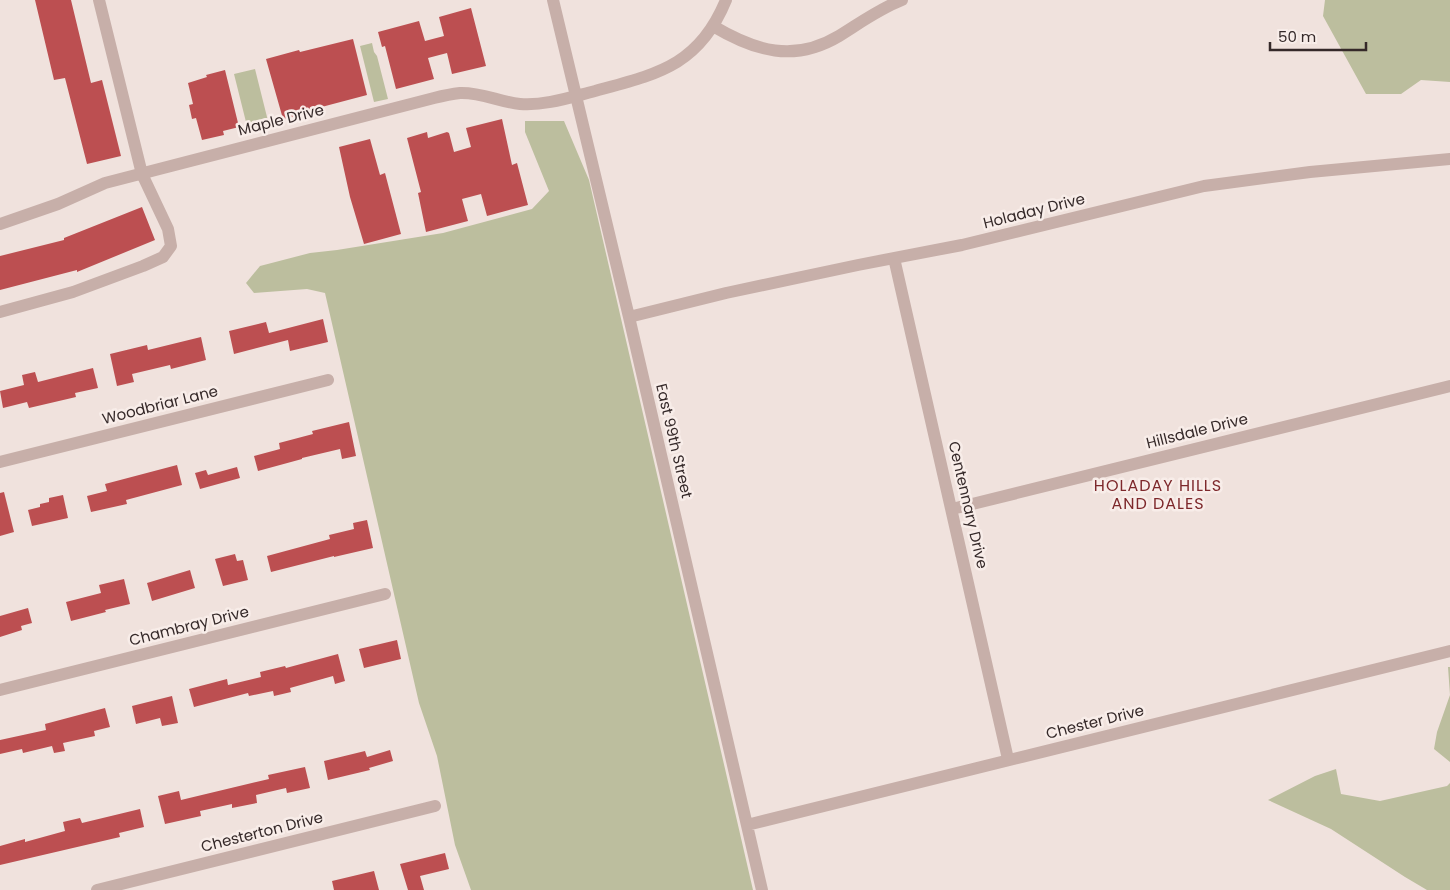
<svg xmlns="http://www.w3.org/2000/svg" width="1450" height="890" viewBox="0 0 1450 890" font-family="Poppins,sans-serif">
	<style>
		.green { fill: #bcbe9e }
		.building { fill: #bc4f51 }
		.lines { fill: none; stroke-linecap: round; stroke-linejoin: round }
		.minor { stroke: #c7afa9; stroke-width: 12 }
		.labels { text-anchor: middle; stroke-width: 5; stroke-linejoin: round; paint-order: stroke }
		.street-label { font-size: 15px; fill: #352929; stroke: #f8ede9 }
		.neighbourhood-label { font-size: 16px; letter-spacing: 1px; fill: #7d282b; stroke: #f8ede9 }
	</style>
	<rect width="100%" height="100%" fill="#f0e2dd"/>
	<path class="green" d="M1325,0H1450V82L1421,80L1401,94H1366L1323,16Z
		M372,43L374,52L377,56L388,99L374,102L360,46Z
		M255,69L270,129L249,134L234,74Z
		M525,121H564L589,180L753,890H471L455,845L437,756L419,703L325,293L307,289L254,293L246,283L260,266L310,253L337,250L443,233L532,209L549,191L525,132Z
		M1448,667H1450V762L1434,749L1437,732L1450,695Z
		M1336,769L1341,794L1380,801L1447,786L1450,783V890H1427L1405,877L1331,829L1268,800L1315,776Z"/>
	<path class="building" d="M35,0H71L91,83L102,80L121,156L87,164L65,78L54,80Z
		M471,8L486,66L452,74L447,53L428,58L434,79L396,89L385,46L382,47L378,32L419,21L425,41L444,36L439,17Z
		M353,39L367,95L314,109L315,111L283,119L266,59L299,50L300,52Z
		M225,70L239,127L223,131L224,135L202,140L196,118L192,119L189,105L193,104L188,83L207,77L206,75Z
		M502,119L512,165L517,163L528,205L487,216L481,194L462,199L468,221L426,232L418,193L421,192L407,138L427,132L428,138L447,132L449,133L454,152L471,147L466,128Z
		M370,139L380,175L385,173L401,234L364,244L350,197L339,147Z
		M142,207L155,240L77,272V270L0,290V256L64,240V238Z
		M323,319L328,342L290,351L288,340L234,354L229,331L266,322L269,333Z
		M201,337L206,360L171,369L170,365L132,374L134,382L117,386L110,354L147,345L148,350Z
		M93,368L98,388L75,393L76,397L29,408L27,402L3,408L0,391L24,385L22,375L35,372L38,382Z
		M349,422L356,456L342,459L340,449L302,458V459L258,471L254,456L280,449L279,443L313,434L312,431Z
		M177,465L182,485L126,500L127,504L91,512L87,496L107,491L105,484Z
		M237,467L240,478L200,489L195,473L206,470L208,475Z
		M4,492L14,532L0,536V493Z
		M63,495L68,518L32,526L28,510L40,507V504L49,502V498Z
		M367,520L373,548L334,557V556L271,572L267,556L330,539L329,535L354,529L353,523Z
		M235,554L237,561L243,560L248,580L223,586L215,559Z
		M190,570L195,588L152,601L147,583Z
		M124,579L130,604L105,610L106,612L71,621L66,602L101,593L99,585Z
		M28,608L32,623L21,626L22,630L0,637V616Z
		M397,640L401,659L364,668L359,649Z
		M338,654L345,681L335,684L333,676L290,688L291,692L274,696L273,691L249,696L248,693L194,707L189,689L227,679L228,685L261,677L260,672L285,666L286,668Z
		M172,696L178,723L162,726L160,718L136,724L132,706Z
		M105,708L110,727L94,731L95,736L63,743L65,751L54,753L52,746L23,753L22,749L0,754V740L46,730L45,724Z
		M390,750L393,761L369,768L370,770L328,780L324,761L365,751L367,757Z
		M305,767L310,788L287,793L286,788L256,795L257,803L232,808V804L200,811L201,816L165,824L158,796L179,791L181,800L269,779L268,775Z
		M140,809L144,827L119,833L120,837L0,865V846L25,839V842L65,831L63,822L80,818L82,823Z
		M445,853L449,869L420,876L424,890H408L400,864Z
		M374,871L379,890H334L332,881Z"/>
	<g class="lines">
		<path class="minor" d="M553,0L629,317L762,890
			M713,26C755,51 794,63 839,36C860,23 879,9 902,0
			M0,224L58,204L105,183L434,98C442,96 451,94 460,93C480,92 500,102 520,104C545,106 571,97 595,91C657,74 699,66 726,0
			M894,258L1008,759
			M0,312L73,292L143,266L163,257L171,246L168,229L142,174L99,0
			M629,317L726,293L858,265L962,245L1204,186L1310,172L1450,159
			M0,462L328,380
			M952,509L1450,386
			M0,690L385,594
			M747,825L1450,651
			M97,890L435,806"/>
	</g>
	<g class="labels">
		<g class="street-label">
			<text transform="translate(281 120) rotate(-14)" y="5">Maple Drive</text>
			<text transform="translate(1034 211) rotate(-14)" y="5">Holaday Drive</text>
			<text transform="translate(160 405) rotate(-14)" y="5">Woodbriar Lane</text>
			<text transform="translate(1197 431) rotate(-14)" y="5">Hillsdale Drive</text>
			<text transform="translate(674 441) rotate(77)" y="5">East 99th Street</text>
			<text transform="translate(968 505) rotate(77)" y="5">Centennary Drive</text>
			<text transform="translate(189 626) rotate(-14)" y="5">Chambray Drive</text>
			<text transform="translate(1095 722) rotate(-14)" y="5">Chester Drive</text>
			<text transform="translate(262 832) rotate(-14)" y="5">Chesterton Drive</text>
		</g>
		<g class="neighbourhood-label">
			<text x="1158" y="491">HOLADAY HILLS<tspan x="1158" dy="18">AND DALES</tspan></text>
		</g>
	</g>
	<path d="M1270 42v8h96v-8" fill="none" stroke="#352929" stroke-width="2.5"/>
	<text x="1278" y="42" font-size="15" fill="#352929" stroke="#f8ede9" stroke-width="4" paint-order="stroke">50 m</text>
</svg>
